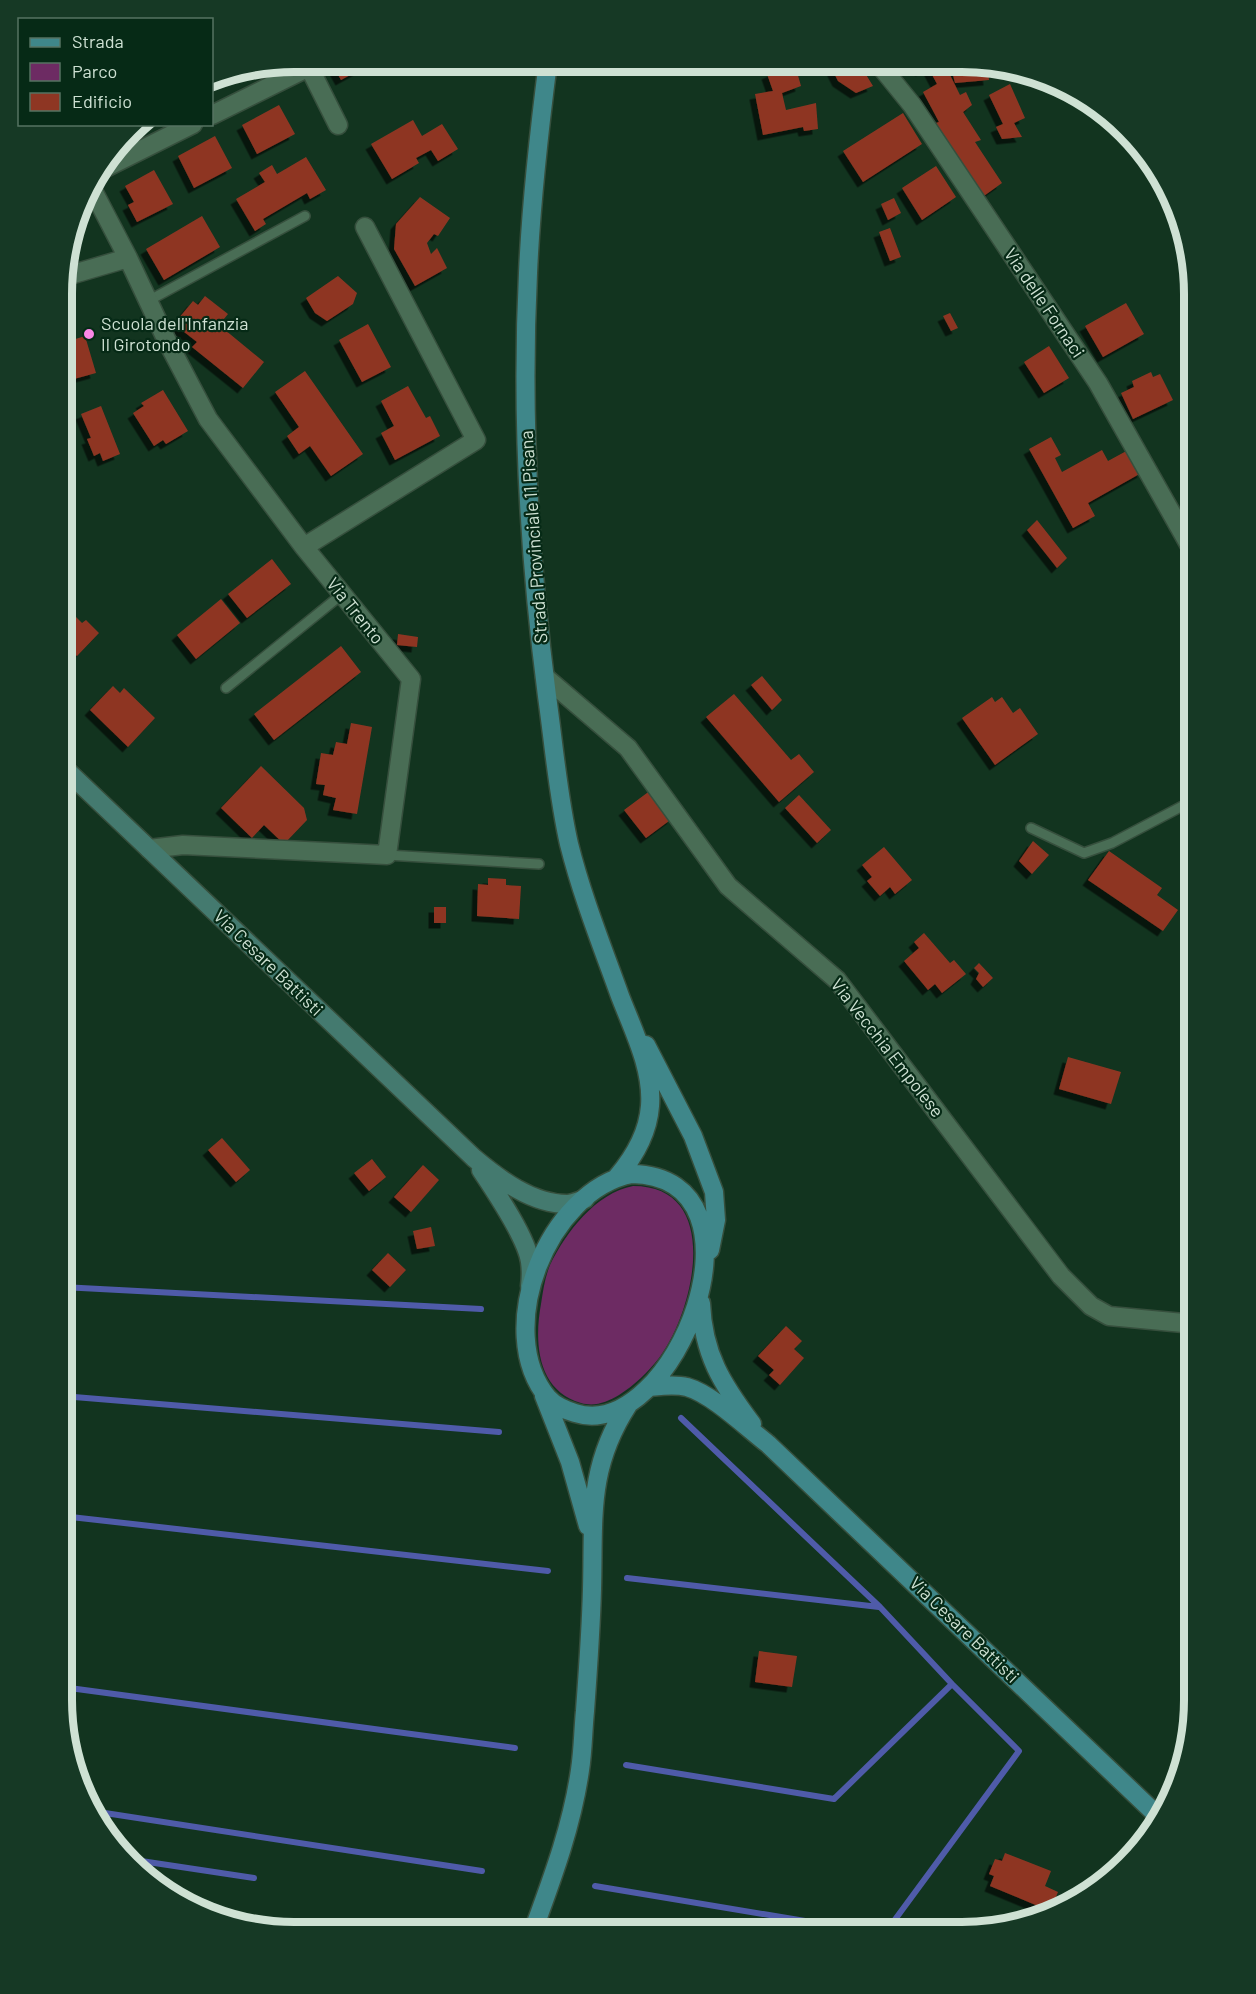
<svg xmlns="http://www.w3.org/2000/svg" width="1256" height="1994" viewBox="0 0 1256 1994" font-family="Barlow,sans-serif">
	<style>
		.green { fill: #6d2b63 }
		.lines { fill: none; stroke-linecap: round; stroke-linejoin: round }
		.stream { stroke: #4f5ba9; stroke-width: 6 }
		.building { fill: #8e3623; filter: url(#shadow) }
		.lane-casing { stroke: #364f3d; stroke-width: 12 }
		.street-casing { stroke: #364f3d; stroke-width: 21 }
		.secondary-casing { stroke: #364f3d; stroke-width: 21 }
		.primary-casing { stroke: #364f3d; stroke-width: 21 }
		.lane { stroke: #496d55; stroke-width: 9 }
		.street { stroke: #496d55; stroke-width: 18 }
		.secondary { stroke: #447a6f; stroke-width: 18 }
		.primary { stroke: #3f878a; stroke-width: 18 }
		.poi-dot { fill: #fb87e6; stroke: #062a16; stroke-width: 2 }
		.labels { text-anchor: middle; stroke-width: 4.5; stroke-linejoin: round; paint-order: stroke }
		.street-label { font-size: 18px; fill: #cee1d3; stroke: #062a16 }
		.poi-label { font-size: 18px; fill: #cee1d3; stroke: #062a16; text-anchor: start }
		.rim { fill: none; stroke: #cee1d3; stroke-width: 8 }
	</style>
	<defs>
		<filter id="shadow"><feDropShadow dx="-5.5" dy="5.5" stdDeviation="0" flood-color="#0009"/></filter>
	</defs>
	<rect width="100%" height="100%" fill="#12341f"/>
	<path class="green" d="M633,1186C724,1186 694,1312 659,1358C648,1372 635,1385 619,1395C607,1402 595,1407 581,1403C537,1390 534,1342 541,1304C543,1291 545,1277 550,1265C566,1232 596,1193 633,1186Z"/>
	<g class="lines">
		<path class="stream" d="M62,1287L481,1309
			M62,1396L499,1432
			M681,1418L880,1607L952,1684L1019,1751L891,1925L892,1932
			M62,1516L548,1571
			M627,1578L879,1607
			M62,1687L515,1748
			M626,1765L834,1799L952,1684
			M92,1811L482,1871
			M128,1859L254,1878
			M595,1886L871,1932"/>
	</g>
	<path class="building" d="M331,62H371L372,63L341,80Z
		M829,63H868L872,68L865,73L873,86L856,93L838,81Z
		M915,63H932L933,66L944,63L960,95L966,92L972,105L963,112L981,140L975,142L1002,183L981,198L933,124L939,122L923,92L937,84L928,67L921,71Z
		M950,63L992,64L1012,69L988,72L989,80L955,83Z
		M787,65L790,74L797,72L801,86L782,93L786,110L816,103L818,129L804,131L803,127L763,135L755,94L773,91L767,74Z
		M226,75L228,80L213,88L212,78Z
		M1010,84L1025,118L1014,123L1022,137L1002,139L996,127L1003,124L989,95Z
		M279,105L295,134L257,154L242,125Z
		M903,113L922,144L863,182L843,151Z
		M413,120L422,136L442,124L458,149L438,161L431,150L416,158L419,163L392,179L371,144Z
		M215,136L232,168L194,188L178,156Z
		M306,157L326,190L310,199L307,193L263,219L266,224L255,231L236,199L265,182L259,173L272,165L277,174Z
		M936,166L956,197L922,220L902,188Z
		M154,170L173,204L137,222L128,205L134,202L125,186Z
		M420,197L450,218L438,236L434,234L427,243L431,254L437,248L447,268L415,286L394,249L396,224Z
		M894,198L901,213L888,220L881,204Z
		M202,216L220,247L164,280L146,249Z
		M890,228L901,257L890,261L879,232Z
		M338,276L357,293L353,304L327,321L315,313L306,298Z
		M205,296L228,314L219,325L264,362L243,388L192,347L197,342L174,324L193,301L198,305Z
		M1126,303L1144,334L1103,357L1085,326Z
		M950,313L958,328L951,331L943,316Z
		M368,324L391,367L362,382L339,340Z
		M85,336L96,373L63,382V343Z
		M1049,346L1069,378L1044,393L1024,362Z
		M305,371L363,454L331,476L310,446L299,454L287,436L299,427L275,392Z
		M1151,372L1153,377L1160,374L1173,400L1133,419L1121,393L1134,387L1132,381Z
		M408,386L426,418L430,416L440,436L395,460L381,433L394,426L381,401Z
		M163,390L188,431L166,444L163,440L154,446L133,413L144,406L141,403Z
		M101,406L120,454L103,461L100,453L94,456L87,439L91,438L81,414Z
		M1051,437L1061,455L1055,458L1062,472L1102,450L1108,461L1130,449L1143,472L1088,503L1095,516L1073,528L1029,449Z
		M1194,443V467H1188L1186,444Z
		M1037,520L1067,558L1057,568L1027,530Z
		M272,559L291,584L247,618L228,594Z
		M221,599L240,623L196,659L177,635Z
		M63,604L82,623L86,620L99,633L77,656L63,643Z
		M398,634L418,637L417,647L397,645Z
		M341,646L361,672L274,740L254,714Z
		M762,676L782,700L772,710L751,685Z
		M113,686L120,693L124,688L155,718L128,747L90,710Z
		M734,694L791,760L799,754L814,772L779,802L706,717Z
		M992,697L995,702L1002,697L1013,713L1020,708L1038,734L995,765L962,718Z
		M351,723L372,727L357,814L333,810L336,798L323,795L325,785L316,784L321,753L333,755L336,742L347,744Z
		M261,766L304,808L307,820L284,844L264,825L252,838L221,808Z
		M651,790L673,818L646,838L624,810Z
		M799,795L831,830L817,843L785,808Z
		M1033,841L1049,855L1032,874L1019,861Z
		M884,847L912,880L895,894L890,887L880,896L867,881L872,877L862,865Z
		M1109,851L1162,888L1157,895L1178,910L1163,931L1088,880Z
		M488,878L506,879V885L521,886L519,919L477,916L478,884L488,885Z
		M434,907H446V923H434Z
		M924,933L950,963L954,960L966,974L942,993L935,984L928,990L904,961L919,948L914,942Z
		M979,963L993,978L983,987L976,979L979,973L974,968Z
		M1068,1057L1121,1072L1111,1104L1059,1089Z
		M222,1138L250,1170L236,1182L208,1150Z
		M372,1159L386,1177L369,1191L354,1173Z
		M423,1165L439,1180L411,1212L394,1197Z
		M431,1227L435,1246L417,1249L413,1231Z
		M388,1253L406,1270L390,1287L372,1270Z
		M786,1326L802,1341L794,1349L804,1358L780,1385L769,1375L774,1370L758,1356Z
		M759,1651L797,1656L792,1687L755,1682Z
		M1005,1853L1051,1871L1045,1886L1058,1892L1050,1911L990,1886L994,1876L989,1874L995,1859L1002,1861Z"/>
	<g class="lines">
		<defs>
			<path id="lane" d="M148,301L305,216
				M226,688L341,595
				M1031,828L1084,853L1112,843L1194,800
				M387,855L539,864"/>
			<path id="street" d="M878,63L912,105L1098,383L1194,553
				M212,115L309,67L338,125
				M103,169L193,124
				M90,185L128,258L167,341L208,419L304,547L411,679L387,855L183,845L149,849
				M63,277L128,258
				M304,547L476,440L365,227
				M545,677L628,748L728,886L837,980L1061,1276L1091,1306L1109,1316L1194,1324"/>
			<path id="secondary" d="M63,767L474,1158C499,1179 532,1204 567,1204C572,1204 579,1201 585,1199
				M481,1170C495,1191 527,1238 530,1262C531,1269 531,1278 530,1286"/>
			<path id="primary" d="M548,62C539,132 531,203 528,273C521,414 529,557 547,696C554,746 558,796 569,844C582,896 602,946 620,996C633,1030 653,1069 650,1106C648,1133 634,1157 617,1177
				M646,1045L693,1136L714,1192L716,1220L710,1250
				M632,1174C779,1177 674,1445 575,1413C565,1410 555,1406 548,1398C492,1331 548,1190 632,1174Z
				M701,1303C703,1354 722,1384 752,1424
				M649,1387C661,1386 674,1384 687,1387C712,1394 746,1427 768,1444L1159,1817
				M544,1396L570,1462L588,1526
				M533,1931C552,1879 572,1826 580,1770C583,1751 583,1731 585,1711C588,1670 591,1629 592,1589C594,1518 587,1468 628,1405"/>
		</defs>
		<use href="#lane" class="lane-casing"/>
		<use href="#street" class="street-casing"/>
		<use href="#secondary" class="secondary-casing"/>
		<use href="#primary" class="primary-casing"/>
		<use href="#lane" class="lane"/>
		<use href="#street" class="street"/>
		<use href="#secondary" class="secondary"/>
		<use href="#primary" class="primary"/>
	</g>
	<circle class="poi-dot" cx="89" cy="334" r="6"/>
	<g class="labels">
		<g class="street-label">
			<text transform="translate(1044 303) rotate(56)" y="6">Via delle Fornaci</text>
			<text transform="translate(534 537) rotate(-94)" y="6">Strada Provinciale 11 Pisana</text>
			<text transform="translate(355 611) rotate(51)" y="6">Via Trento</text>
			<text transform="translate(268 963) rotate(44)" y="6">Via Cesare Battisti</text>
			<text transform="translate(887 1048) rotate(52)" y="6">Via Vecchia Empolese</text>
			<text transform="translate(964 1630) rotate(44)" y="6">Via Cesare Battisti</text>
		</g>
		<g class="poi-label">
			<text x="101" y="330">Scuola dell'Infanzia<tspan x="101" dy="21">Il Girotondo</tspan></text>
		</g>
	</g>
	<path d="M0 0H1256V1994H0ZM294 72H962A222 222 0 0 1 1184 294V1700A222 222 0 0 1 962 1922H294A222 222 0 0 1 72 1700V294A222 222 0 0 1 294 72Z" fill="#163925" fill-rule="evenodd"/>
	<path class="rim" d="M294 72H962A222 222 0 0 1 1184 294V1700A222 222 0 0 1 962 1922H294A222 222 0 0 1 72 1700V294A222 222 0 0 1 294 72Z"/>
	<rect x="18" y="18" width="195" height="108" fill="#062a16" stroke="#567362" stroke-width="1.5"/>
	<rect x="30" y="38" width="30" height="9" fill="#3f878a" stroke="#567362" stroke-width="1.5"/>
	<text x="72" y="48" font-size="18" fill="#cee1d3">Strada</text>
	<rect x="30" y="63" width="30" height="18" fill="#6d2b63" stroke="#567362" stroke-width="1.5"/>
	<text x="72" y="78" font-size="18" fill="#cee1d3">Parco</text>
	<rect x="30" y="93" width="30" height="18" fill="#8e3623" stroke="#567362" stroke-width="1.5"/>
	<text x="72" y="108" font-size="18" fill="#cee1d3">Edificio</text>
</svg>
